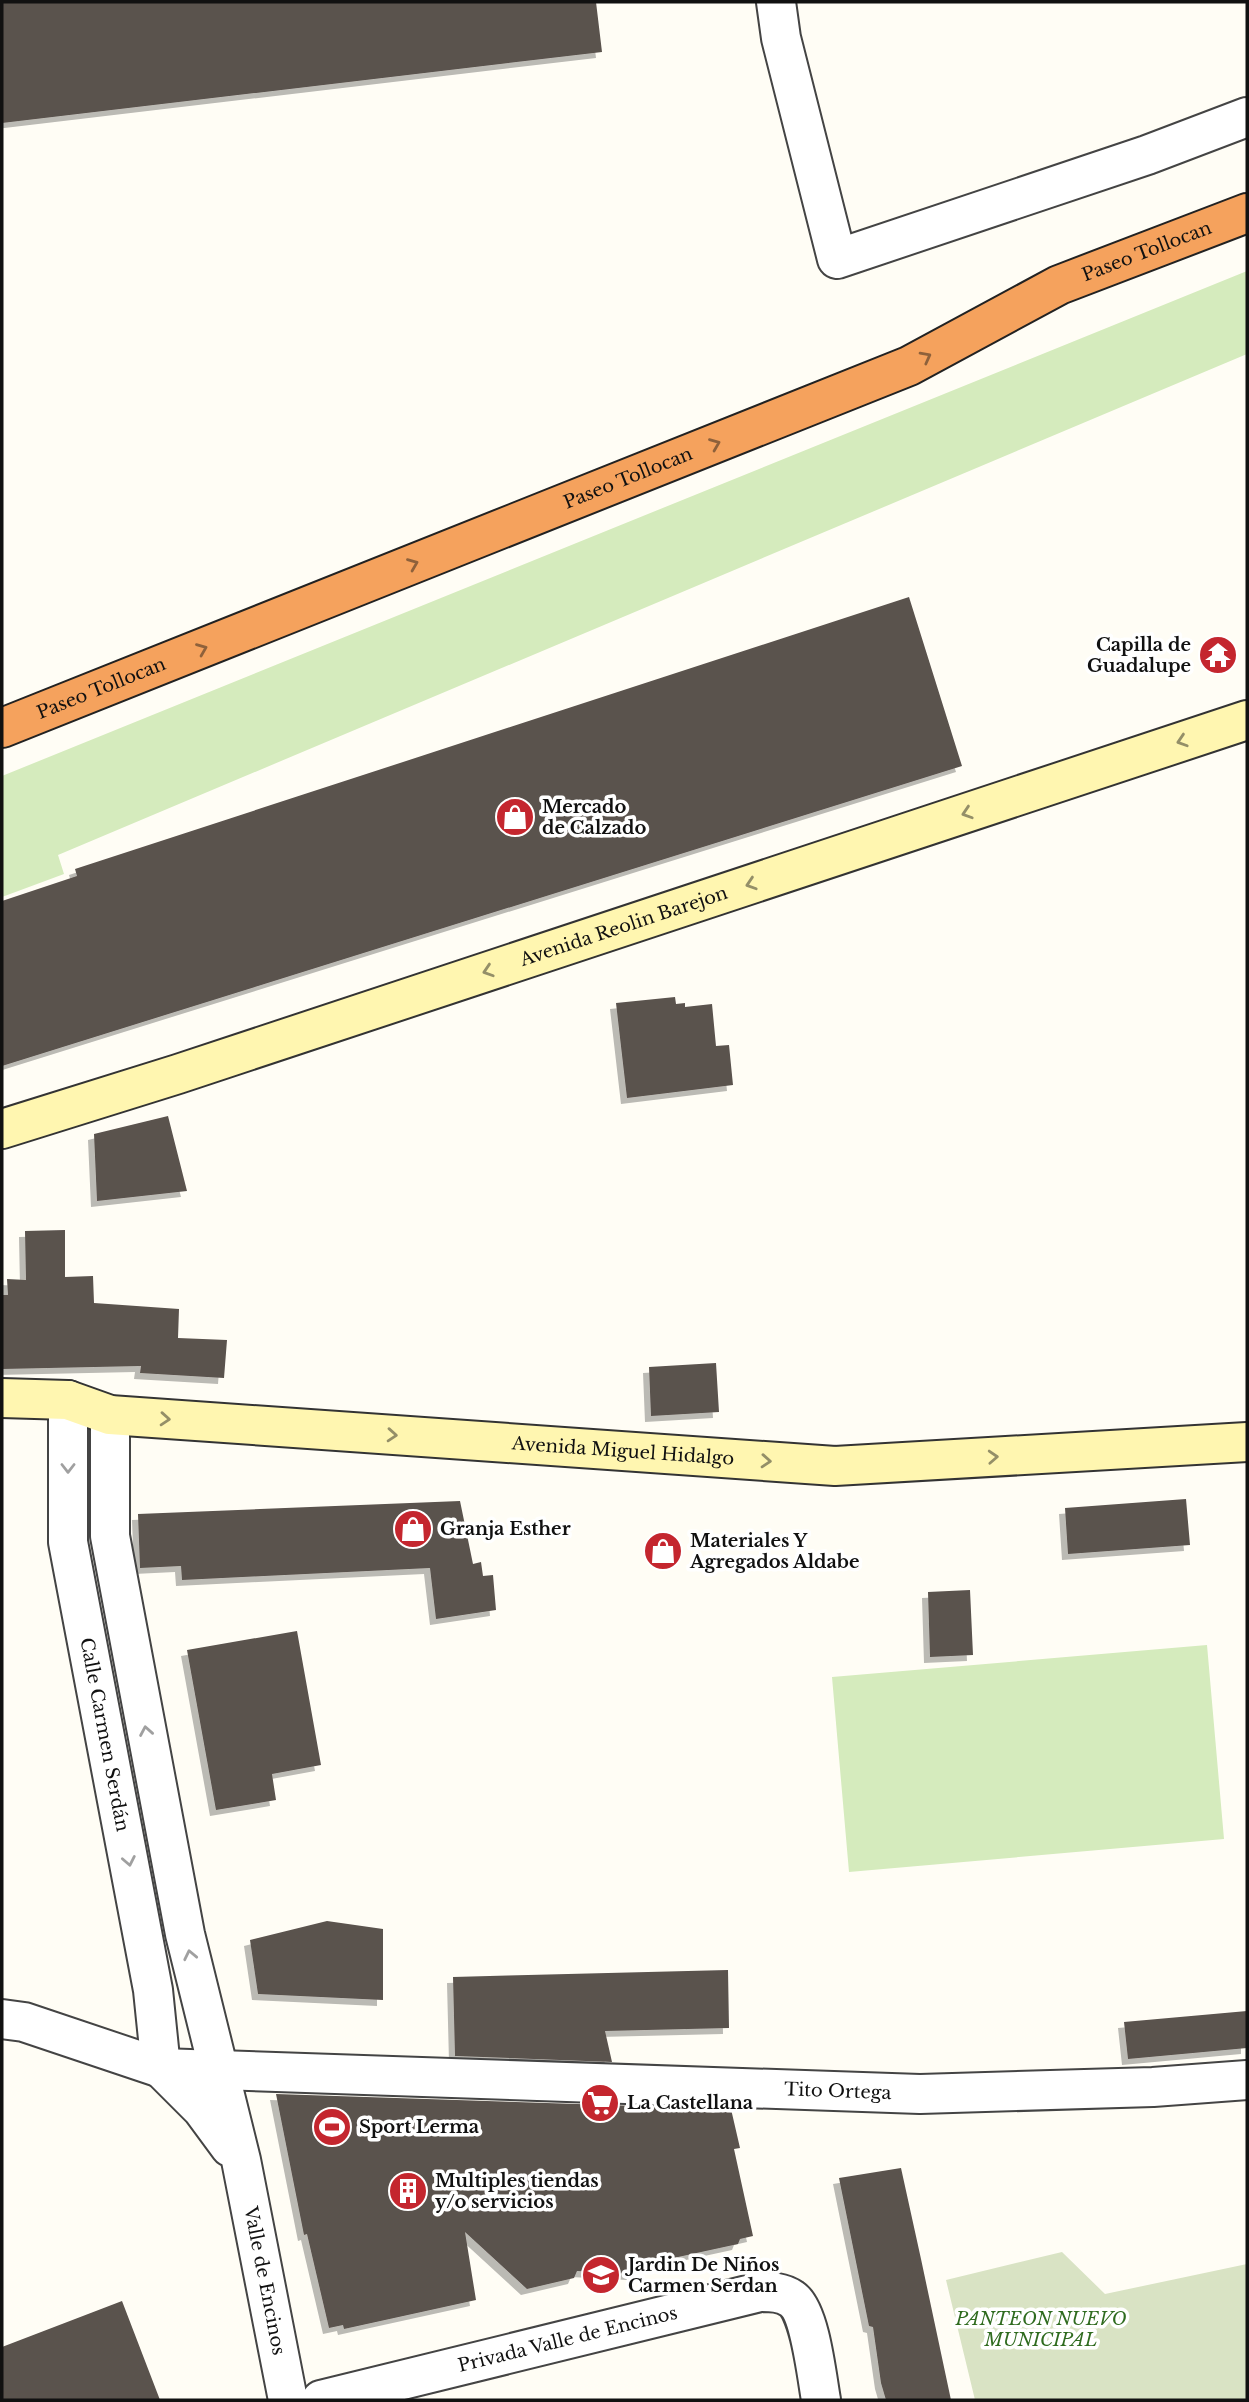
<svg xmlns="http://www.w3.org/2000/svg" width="1249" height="2402" viewBox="0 0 1249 2402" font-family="'Libre Baskerville',serif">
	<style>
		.green { fill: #d5ebbd }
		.cemetery { fill: #d9e3c4 }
		.building { fill: #5a524d; filter: url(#shadow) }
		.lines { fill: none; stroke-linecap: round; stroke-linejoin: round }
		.street-casing { stroke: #444; stroke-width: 42 }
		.secondary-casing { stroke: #333; stroke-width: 42 }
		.highway-casing { stroke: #222; stroke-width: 42 }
		.street { stroke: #fff; stroke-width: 38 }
		.secondary { stroke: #fff6b0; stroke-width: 38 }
		.highway { stroke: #f5a25d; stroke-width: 38 }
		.oneway { stroke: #8e613b }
		.oneway2 { stroke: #948f68 }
		.oneway3 { stroke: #a0a0a0 }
		.labels { text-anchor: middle; stroke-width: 7; stroke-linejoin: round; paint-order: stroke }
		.street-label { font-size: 18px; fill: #111; stroke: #fff }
		.poi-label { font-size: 18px; font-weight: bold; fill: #111; stroke: #fff; text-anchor: start }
		.park-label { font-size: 18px; font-style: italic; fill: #2f6b1f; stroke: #fff }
	</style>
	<defs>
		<filter id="shadow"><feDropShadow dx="-6" dy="6" stdDeviation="0" flood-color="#0004"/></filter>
	</defs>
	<rect width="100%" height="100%" fill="#fffdf5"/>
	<path class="green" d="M1247,271V354L58,855L64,874L2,897V776Z
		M1207,1645L1224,1839L849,1872L832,1677Z"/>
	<path class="cemetery" d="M1062,2252L1105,2294L1247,2264V2400H975L946,2280Z"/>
	<path class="building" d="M2,2H596L602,52L2,123Z
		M909,597L962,766L2,1066V901L77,876L75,869Z
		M675,997L676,1004L685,1003V1007L712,1004L716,1046L729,1045L733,1085L627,1098L616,1003Z
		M168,1116L187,1191L97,1201L94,1134Z
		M65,1230V1277L93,1276L94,1303L179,1309L178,1338L227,1340L224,1378L140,1373L141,1366L2,1369V1295H8L7,1279L26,1280L25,1231Z
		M716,1363L719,1412L651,1416L649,1367Z
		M1186,1499L1190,1545L1068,1554L1065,1508Z
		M460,1501L473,1564L481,1562L483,1576L493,1575L496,1610L436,1619L430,1568L182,1580L181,1566L140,1568L138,1514Z
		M970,1590L973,1655L930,1657L928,1592Z
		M297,1631L321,1765L272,1774L276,1800L216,1810L187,1650Z
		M327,1921L383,1929V2000L258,1994L250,1940Z
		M728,1970L729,2028L605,2031L612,2062L455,2056L453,1977Z
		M1247,2011V2048L1128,2059L1124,2022Z
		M276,2094L731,2109L740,2148L734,2149L753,2236L740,2239L738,2244L632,2267L633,2274L577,2271L574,2278L527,2289L465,2232L476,2300L344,2329L343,2325L329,2328L307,2234L304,2235Z
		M901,2168L921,2259L951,2400H886L881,2383L873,2327L869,2326L839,2178Z
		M122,2301L160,2400H2V2347Z"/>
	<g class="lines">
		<defs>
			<g id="street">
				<path d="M776,2L781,38L837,259L1147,155L1247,117"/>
				<path id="s1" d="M68,1400V1542L153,1990L161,2068L202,2109L230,2147"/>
				<path id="s2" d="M110,1415V1536L185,1934L241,2160L288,2400"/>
				<path id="s3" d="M2,2019L24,2022L161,2068L920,2094L1153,2087L1247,2080"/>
				<path id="s4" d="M321,2400L760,2292C771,2292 782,2292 792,2299C810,2311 817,2378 821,2400"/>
			</g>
			<g id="secondary">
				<path id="s5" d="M2,1129L178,1074L1247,720"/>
				<path id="s6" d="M2,1398L68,1400L110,1415L835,1466L1247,1442"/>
			</g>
			<g id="highway">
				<path id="s7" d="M2,728L909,366L1059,285L1247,213"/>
			</g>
		</defs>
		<use href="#street" class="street-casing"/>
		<use href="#secondary" class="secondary-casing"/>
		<use href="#highway" class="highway-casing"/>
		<use href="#street" class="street"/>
		<use href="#secondary" class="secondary"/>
		<use href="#highway" class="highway"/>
	</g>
	<defs><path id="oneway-chevron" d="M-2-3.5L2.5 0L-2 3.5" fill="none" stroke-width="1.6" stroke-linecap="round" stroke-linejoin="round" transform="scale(1.75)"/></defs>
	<g class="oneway">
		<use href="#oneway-chevron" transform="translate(926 357) rotate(-28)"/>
		<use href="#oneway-chevron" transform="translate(715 444) rotate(-22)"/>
		<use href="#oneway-chevron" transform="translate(413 564) rotate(-22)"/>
		<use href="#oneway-chevron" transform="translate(202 649) rotate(-22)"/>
	</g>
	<g class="oneway2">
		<use href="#oneway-chevron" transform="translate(1182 741) rotate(162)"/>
		<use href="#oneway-chevron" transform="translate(967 813) rotate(162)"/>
		<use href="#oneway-chevron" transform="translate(751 884) rotate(162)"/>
		<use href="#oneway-chevron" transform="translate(488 971) rotate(162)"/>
		<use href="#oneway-chevron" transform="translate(165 1419) rotate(4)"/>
		<use href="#oneway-chevron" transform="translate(392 1435) rotate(4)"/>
		<use href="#oneway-chevron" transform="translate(993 1457) rotate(-3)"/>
		<use href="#oneway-chevron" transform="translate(766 1461) rotate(4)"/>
	</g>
	<g class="oneway3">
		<use href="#oneway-chevron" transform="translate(68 1468) rotate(90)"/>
		<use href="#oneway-chevron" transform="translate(146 1731) rotate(-100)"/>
		<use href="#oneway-chevron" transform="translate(129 1861) rotate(79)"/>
		<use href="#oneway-chevron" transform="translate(190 1955) rotate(-102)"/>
	</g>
	<defs>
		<symbol id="temple-disc" viewBox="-11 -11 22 22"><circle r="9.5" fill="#c4262e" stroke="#fff"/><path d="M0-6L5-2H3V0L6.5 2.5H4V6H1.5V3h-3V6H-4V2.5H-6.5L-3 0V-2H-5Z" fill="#fff"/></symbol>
		<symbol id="shop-disc" viewBox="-11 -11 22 22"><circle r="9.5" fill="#c4262e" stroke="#fff"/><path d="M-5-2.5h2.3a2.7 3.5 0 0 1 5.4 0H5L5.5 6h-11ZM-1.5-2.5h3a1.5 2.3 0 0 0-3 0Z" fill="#fff"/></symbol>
		<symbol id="supermarket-disc" viewBox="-11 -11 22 22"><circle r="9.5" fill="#c4262e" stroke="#fff"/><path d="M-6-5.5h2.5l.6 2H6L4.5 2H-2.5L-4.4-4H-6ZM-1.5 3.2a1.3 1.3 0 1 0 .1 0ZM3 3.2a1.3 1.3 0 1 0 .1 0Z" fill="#fff"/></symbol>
		<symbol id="stadium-disc" viewBox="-11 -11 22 22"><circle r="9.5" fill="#c4262e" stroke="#fff"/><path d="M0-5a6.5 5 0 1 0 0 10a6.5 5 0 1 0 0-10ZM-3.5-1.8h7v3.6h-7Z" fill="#fff"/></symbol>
		<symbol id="building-disc" viewBox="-11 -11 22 22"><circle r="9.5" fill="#c4262e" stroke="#fff"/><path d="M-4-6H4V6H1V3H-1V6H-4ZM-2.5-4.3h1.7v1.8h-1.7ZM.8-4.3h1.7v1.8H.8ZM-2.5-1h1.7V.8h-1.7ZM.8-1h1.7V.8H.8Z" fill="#fff"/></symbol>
		<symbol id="school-disc" viewBox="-11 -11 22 22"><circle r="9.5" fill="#c4262e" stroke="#fff"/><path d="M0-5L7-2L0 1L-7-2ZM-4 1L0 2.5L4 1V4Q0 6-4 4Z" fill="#fff"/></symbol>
	</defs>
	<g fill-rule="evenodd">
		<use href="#temple-disc" x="1196" y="633" width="44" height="44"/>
		<use href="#shop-disc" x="493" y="795" width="44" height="44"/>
		<use href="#shop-disc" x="391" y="1507" width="44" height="44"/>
		<use href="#shop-disc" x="641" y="1529" width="44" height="44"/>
		<use href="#supermarket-disc" x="578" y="2081" width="44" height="44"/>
		<use href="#stadium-disc" x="310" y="2105" width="44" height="44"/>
		<use href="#building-disc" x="386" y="2169" width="44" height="44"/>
		<use href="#school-disc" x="579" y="2253" width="44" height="44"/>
	</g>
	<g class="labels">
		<g class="street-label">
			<text dy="6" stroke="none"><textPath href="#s7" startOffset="1241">Paseo Tollocan</textPath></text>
			<text dy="6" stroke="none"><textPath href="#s7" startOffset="674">Paseo Tollocan</textPath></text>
			<text dy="6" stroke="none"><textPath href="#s7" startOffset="107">Paseo Tollocan</textPath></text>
			<text dy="6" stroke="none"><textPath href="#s5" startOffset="654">Avenida Reolin Barejon</textPath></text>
			<text dy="6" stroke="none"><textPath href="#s6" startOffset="625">Avenida Miguel Hidalgo</textPath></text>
			<text dy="6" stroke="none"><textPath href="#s1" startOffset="338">Calle Carmen Serdán</textPath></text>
			<text dy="6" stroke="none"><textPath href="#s3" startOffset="844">Tito Ortega</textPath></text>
			<text dy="6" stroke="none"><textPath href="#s2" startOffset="882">Valle de Encinos</textPath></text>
			<text dy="6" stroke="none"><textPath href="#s4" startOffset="254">Privada Valle de Encinos</textPath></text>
		</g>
		<g class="poi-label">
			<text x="1191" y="651" text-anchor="end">Capilla de<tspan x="1191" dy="21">Guadalupe</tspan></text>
			<text x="542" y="813">Mercado<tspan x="542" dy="21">de Calzado</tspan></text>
			<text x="440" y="1535">Granja Esther</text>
			<text x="690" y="1547">Materiales Y<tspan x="690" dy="21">Agregados Aldabe</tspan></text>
			<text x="627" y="2109">La Castellana</text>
			<text x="359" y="2133">Sport Lerma</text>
			<text x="435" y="2187">Multiples tiendas<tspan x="435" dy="21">y/o servicios</tspan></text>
			<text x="628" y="2271">Jardin De Niños<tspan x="628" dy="21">Carmen Serdan</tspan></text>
		</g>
		<g class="park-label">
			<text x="1041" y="2325">PANTEON NUEVO<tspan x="1041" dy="21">MUNICIPAL</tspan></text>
		</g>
	</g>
	<rect width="1249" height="2402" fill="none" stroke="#111111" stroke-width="7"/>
</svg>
